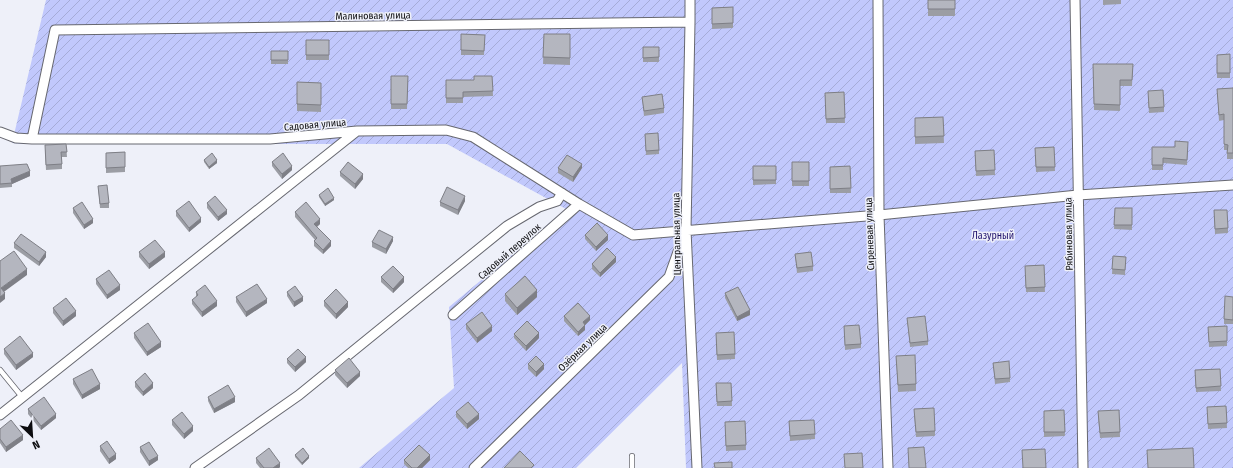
<svg xmlns="http://www.w3.org/2000/svg" width="1233" height="468" viewBox="0 0 1233 468" font-family="'Fira Sans Condensed',sans-serif">
	<style>
		.garden { fill: url(#garden-furrows) }
		.lines { fill: none; stroke-linecap: round; stroke-linejoin: round }
		.lane-casing { stroke: #676870; stroke-width: 6 }
		.street-casing { stroke: #676870; stroke-width: 11 }
		.lane { stroke: #fff; stroke-width: 4.5 }
		.street { stroke: #fff; stroke-width: 9 }
		.wall { fill: #9b9da4 }
		.shaded-wall { fill: #7e7f86 }
		.building { fill: #b4b6bf; stroke: #7e7f86 }
		.labels { text-anchor: middle; stroke-width: 3; stroke-linejoin: round; paint-order: stroke }
		.street-label { font-size: 10px; fill: #0d0d10; stroke: #eef0f9 }
		.park-label { font-size: 10px; fill: #21136e; stroke: #eef0f9 }
	</style>
	<defs>
		<pattern id="garden-furrows" width="10" height="10" patternUnits="userSpaceOnUse"><rect width="10" height="10" fill="#c1c8fc"/><path d="M-1 1l2-2M0 10L10 0M9 11l2-2" fill="none" stroke="#a5abd7"/></pattern>
	</defs>
	<rect width="100%" height="100%" fill="#eef0f9"/>
	<path class="garden" d="M46,0H1233V468H686L682,363L576,468H359L454,388L449,307L566,209L447,144H26L12,143Z"/>
	<g class="lines">
		<defs>
			<path id="lane" d="M0,370L23,398
				M632,456V468"/>
			<path id="street" d="M690,0V22L686,230L697,468
				M878,0L879,215L888,468
				M1075,0L1083,468
				M0,132L16,138L32,139H270L357,131L446,130L473,137L579,204L633,235L879,215L1078,195L1233,185
				M32,139L55,30L690,22
				M453,315L579,204
				M0,415L357,131
				M195,468L299,395L507,226L539,207L557,201L562,193
				M474,468L669,277L684,235"/>
		</defs>
		<use href="#lane" class="lane-casing"/>
		<use href="#street" class="street-casing"/>
		<use href="#lane" class="lane"/>
		<use href="#street" class="street"/>
	</g>
	<path class="wall" d="M928,0H955V16H928Z
		M1103,0H1121V4L1103,5Z
		M733,7V28L712,29V8Z
		M461,34L485,35L484,55H461Z
		M544,34H570V65L543,64Z
		M306,40H329V60H306Z
		M643,47H659V62H643Z
		M271,51H288V64H271Z
		M1230,54V78H1217V55Z
		M1093,64H1133L1132,86H1120V111L1094,110Z
		M391,76H408L407,109H391Z
		M492,76L493,96L463,97V103H446V80H474Z
		M297,82L321,83V112L297,111Z
		M1233,88V159H1227V150H1224V120L1219,121L1217,89Z
		M844,92L845,123H826L825,93Z
		M1148,96L1164,107V112L1149,113Z
		M642,97L664,108V113L644,116Z
		M943,117L944,143L915,144V118Z
		M645,134L659,150V154L646,155Z
		M66,144L67,157H62V169L46,170L45,150Z
		M1054,147L1055,171L1036,172L1035,148Z
		M1152,147H1188L1187,165L1163,163V170H1152Z
		M994,150L995,175L976,176L975,151Z
		M125,152V172L106,173V153Z
		M204,160L217,163L209,169L204,162Z
		M272,162L292,170L282,179L272,166Z
		M792,162H809V186H792Z
		M0,166L30,176L12,184V187L0,188Z
		M753,166H776V184L753,185Z
		M850,166L851,193H830V167Z
		M558,168H582L573,182L558,173Z
		M340,172L363,179L355,189L340,176Z
		M98,186L109,203V208H100Z
		M319,195L334,200L325,206L319,197Z
		M465,201L458,215L440,206V202Z
		M207,203L227,214L218,221L207,208Z
		M73,208L93,223L84,229L73,213Z
		M1115,208H1132V230L1114,229Z
		M1214,210L1228,228V233L1215,234Z
		M176,211L201,222L189,232L176,216Z
		M295,212L320,224L317,227L331,246L323,254L314,246V241L315,240L295,217Z
		M585,235L608,240L596,251L585,239Z
		M393,241L386,254L372,247V242Z
		M14,243L46,257L39,266L14,248Z
		M139,252L165,257L149,269L139,257Z
		M795,254L813,266V271L797,273Z
		M1113,256L1126,257L1125,275L1112,274Z
		M616,262L600,277L592,269V264Z
		M1044,265L1045,292H1026L1025,266Z
		M381,277L404,282L393,293L381,282Z
		M96,279L120,290L107,299L96,284Z
		M196,292L217,306L202,317L192,304V300L196,297Z
		M287,292L303,301L294,307L287,296Z
		M725,293L750,315L737,321L725,298Z
		M505,294L537,297L517,315L505,301Z
		M236,297L267,303L246,317L236,302Z
		M1233,297V324H1224V319Z
		M324,301L348,307L336,319L324,306Z
		M53,308L76,316L63,326L53,313Z
		M564,316L590,320L585,325V330L578,336L564,321Z
		M907,318L928,341V345L910,347Z
		M466,324L492,331L477,343L466,329Z
		M844,326L861,344V348L845,350Z
		M1227,326V346L1209,347L1208,327Z
		M134,333L161,347L147,356L134,338Z
		M514,334L539,338L526,351L514,338Z
		M716,338L735,354V359L717,360Z
		M4,349L33,357L16,370L4,354Z
		M896,356L916,384V391L898,392Z
		M287,359L306,362L295,372L287,363Z
		M993,363L1010,378V382L995,384Z
		M528,364L544,369L536,377L528,369Z
		M1220,369L1221,391L1196,392L1195,370Z
		M335,370L360,376L347,388L335,375Z
		M73,379L100,389L82,399L73,384Z
		M135,382L153,388L143,396L135,387Z
		M716,383H731L732,406H717Z
		M208,397L235,402L214,413L208,401Z
		M1226,406L1227,428L1208,429L1207,407Z
		M28,409L56,418L41,430L28,414Z
		M1064,410L1065,436L1044,437V411Z
		M1119,410L1120,437L1100,438L1098,416Z
		M456,412L479,419L467,429L456,417Z
		M914,414L935,431V436L916,437Z
		M172,420L193,431L184,439L172,425Z
		M745,421L746,450L726,451L725,422Z
		M789,421L815,434V439L790,441Z
		M0,429L23,440L6,452L0,443Z
		M100,446L116,459L109,464L100,451Z
		M140,447L158,460L149,466L140,452Z
		M295,455L309,458L302,465L295,457Z
		M256,458L280,467L279,468H260L256,463Z
		M404,460H430L422,468H408L404,464Z"/>
	<path class="shaded-wall" d="M217,160V163L209,169V167Z
		M582,164V168L573,182V177Z
		M292,166V170L282,179V174Z
		M30,171V176L12,184L11,179Z
		M363,174V179L355,189V184Z
		M465,196V201L458,215V210Z
		M334,198V200L325,206V204Z
		M227,210V214L218,221V217Z
		M201,218V222L189,232V228Z
		M93,219V223L84,229V225Z
		M320,219V224L314,229V224Z
		M608,235V240L596,251V247Z
		M393,237V241L386,254V249Z
		M331,241V246L323,254V250Z
		M46,252V257L39,266V262Z
		M165,252V257L149,269V264Z
		M616,257V262L600,277V273Z
		M27,269V275L1,294V288Z
		M404,277V282L393,293V289Z
		M120,285V290L107,299V295Z
		M537,290V297L517,315V308Z
		M5,293V299L0,303V297Z
		M303,297V301L294,307V302Z
		M267,299V303L246,317V312Z
		M217,301V306L202,317V312Z
		M348,302V307L336,319V314Z
		M750,310V315L737,321V317Z
		M76,311V316L63,326V321Z
		M590,316V320L583,327V322Z
		M585,325V330L578,336V332Z
		M492,326V331L477,343V338Z
		M539,333V338L526,351V346Z
		M161,342V347L147,356V352Z
		M33,353V357L16,370V365Z
		M306,357V362L295,372V367Z
		M544,364V369L536,377V372Z
		M360,372V376L347,388V383Z
		M153,383V388L143,396V392Z
		M100,384V389L82,399V395Z
		M235,397V402L214,413V409Z
		M56,414V418L41,430V426Z
		M479,414V419L467,429V424Z
		M193,426V431L184,439V434Z
		M23,435V440L6,452V447Z
		M116,454V459L109,464V459Z
		M430,455V460L422,468H417Z
		M158,456V460L149,466V461Z
		M309,456V458L302,465V463Z
		M280,463V467L279,468H273Z"/>
	<path class="building" d="M928,0H955V9H928Z
		M733,7V23L712,24V8Z
		M461,34L485,35L484,51L461,50Z
		M544,34H570V58L543,57Z
		M306,40H329V55H306Z
		M643,47H659V57L643,58Z
		M271,51H288V60H271Z
		M1230,54V73H1217V55Z
		M1093,64H1133L1132,80H1120V105L1094,104Z
		M391,76H408L407,104H391Z
		M474,76H492L493,91L463,92V98H446V80H474Z
		M297,82L321,83V105L297,104Z
		M1233,88V153H1227L1228,145L1224,144V114L1219,115L1217,89Z
		M1163,90L1164,107L1149,108L1148,91Z
		M844,92L845,118L826,119L825,93Z
		M662,94L664,108L644,111L642,97Z
		M943,117L944,136L915,137V118Z
		M658,133L659,150L646,151L645,134Z
		M1175,141L1188,142L1187,160L1163,158V165H1152V147H1175Z
		M66,144L67,152H61L62,164L46,165L45,145Z
		M1054,147L1055,167H1036L1035,148Z
		M994,150L995,170L976,171L975,151Z
		M125,152V167L106,168V153Z
		M212,153L217,160L209,167L204,160Z
		M283,153L292,166L282,174L272,162Z
		M567,155L582,164L573,177L558,168Z
		M348,162L363,174L355,184L340,172Z
		M792,162H809V181H792Z
		M27,164L30,171L11,179L12,183L0,184V166Z
		M753,166H776V180H753Z
		M850,166L851,188L830,189V167Z
		M107,185L109,203L100,204L98,186Z
		M447,187L465,196L458,210L440,202Z
		M328,188L334,198L325,204L319,195Z
		M215,196L227,210L218,217L207,203Z
		M189,201L201,218L189,228L176,211Z
		M82,202L93,219L84,225L73,208Z
		M306,202L320,219L314,224L331,241L323,250L314,241L317,238L295,212Z
		M1115,208H1132V225H1114Z
		M1214,210H1227L1228,228L1215,229Z
		M597,223L608,235L596,247L585,235Z
		M379,230L393,237L386,249L372,242Z
		M21,234L46,252L39,262L14,243Z
		M155,240L165,252L149,264L139,252Z
		M607,248L616,257L600,273L592,264Z
		M14,251L27,269L1,288L5,293L0,297V261Z
		M811,252L813,266L797,268L795,254Z
		M1113,256L1126,257L1125,270L1112,269Z
		M1044,265L1045,287L1026,288L1025,266Z
		M393,266L404,277L393,289L381,277Z
		M109,270L120,285L107,295L96,279Z
		M525,276L537,290L517,308L505,294Z
		M257,284L267,299L246,312L236,297Z
		M205,285L217,301L202,312L192,300L198,295L196,292Z
		M295,286L303,297L294,302L287,292Z
		M738,287L750,310L737,317L725,293Z
		M336,289L348,302L336,314L324,301Z
		M1225,296L1233,297V320L1224,319Z
		M66,298L76,311L63,321L53,308Z
		M578,303L590,316L583,322L585,325L578,332L564,316Z
		M482,312L492,326L477,338L466,324Z
		M925,316L928,341L910,343L907,318Z
		M527,321L539,333L526,346L514,334Z
		M148,323L161,342L147,352L134,333Z
		M859,325L861,344L845,345L844,326Z
		M1227,326V341L1209,342L1208,327Z
		M734,332L735,354L717,355L716,333Z
		M20,336L33,353L16,365L4,349Z
		M298,349L306,357L295,367L287,359Z
		M915,355L916,384L898,385L896,356Z
		M536,356L544,364L536,372L528,364Z
		M349,358L360,372L347,383L335,370Z
		M1009,361L1010,378L995,379L993,363Z
		M92,369L100,384L82,395L73,379Z
		M1220,369L1221,386L1196,388L1195,370Z
		M145,373L153,383L143,392L135,382Z
		M716,383H731L732,401L717,402Z
		M228,385L235,397L214,409L208,397Z
		M44,397L56,414L41,426L28,409Z
		M468,402L479,414L467,424L456,412Z
		M1226,406L1227,423L1208,424L1207,407Z
		M934,408L935,431L916,432L914,409Z
		M1064,410L1065,432H1044V411Z
		M1119,410L1120,432L1100,433L1098,411Z
		M182,412L193,426L184,434L172,420Z
		M11,420L23,435L6,447L0,439V429Z
		M814,420L815,434L790,436L789,421Z
		M745,421L746,445L726,446L725,422Z
		M107,441L116,454L109,459L100,446Z
		M149,442L158,456L149,461L140,447Z
		M419,445L430,455L417,468H412L404,460Z
		M924,447L926,468H909L908,448Z
		M269,448L280,463L273,468H264L256,458Z
		M303,448L309,456L302,463L295,455Z
		M1193,448L1194,468H1148L1147,450Z
		M1045,449L1046,468H1023L1022,450Z
		M520,451L534,465L531,468H504Z
		M862,453L863,468H845L844,454Z
		M732,462V468H715L714,463Z"/>
	<g class="labels">
		<g class="street-label">
			<text transform="translate(373 15) rotate(-1)" y="4">Малиновая улица</text>
			<text transform="translate(315 124) rotate(-5)" y="4">Садовая улица</text>
			<text transform="translate(676 234) rotate(-91)" y="4">Центральная улица</text>
			<text transform="translate(869 234) rotate(-92)" y="4">Сиреневая улица</text>
			<text transform="translate(1068 234) rotate(-91)" y="4">Рябиновая улица</text>
			<text transform="translate(509 251) rotate(-41)" y="4">Садовый переулок</text>
			<text transform="translate(582 347) rotate(-44)" y="4">Озёрная улица</text>
		</g>
		<g class="park-label">
			<text x="993" y="239">Лазурный</text>
		</g>
	</g>
	<g transform="translate(32 436) rotate(155)" stroke="#eef0f9" stroke-width="3" paint-order="stroke">
	<path d="M0-3L7 15L0 10L-7 15Z" fill="#0d0d10"/>
	<text y="-6" font-size="11" font-weight="bold" text-anchor="middle" fill="#0d0d10">N</text>
	</g>
</svg>
